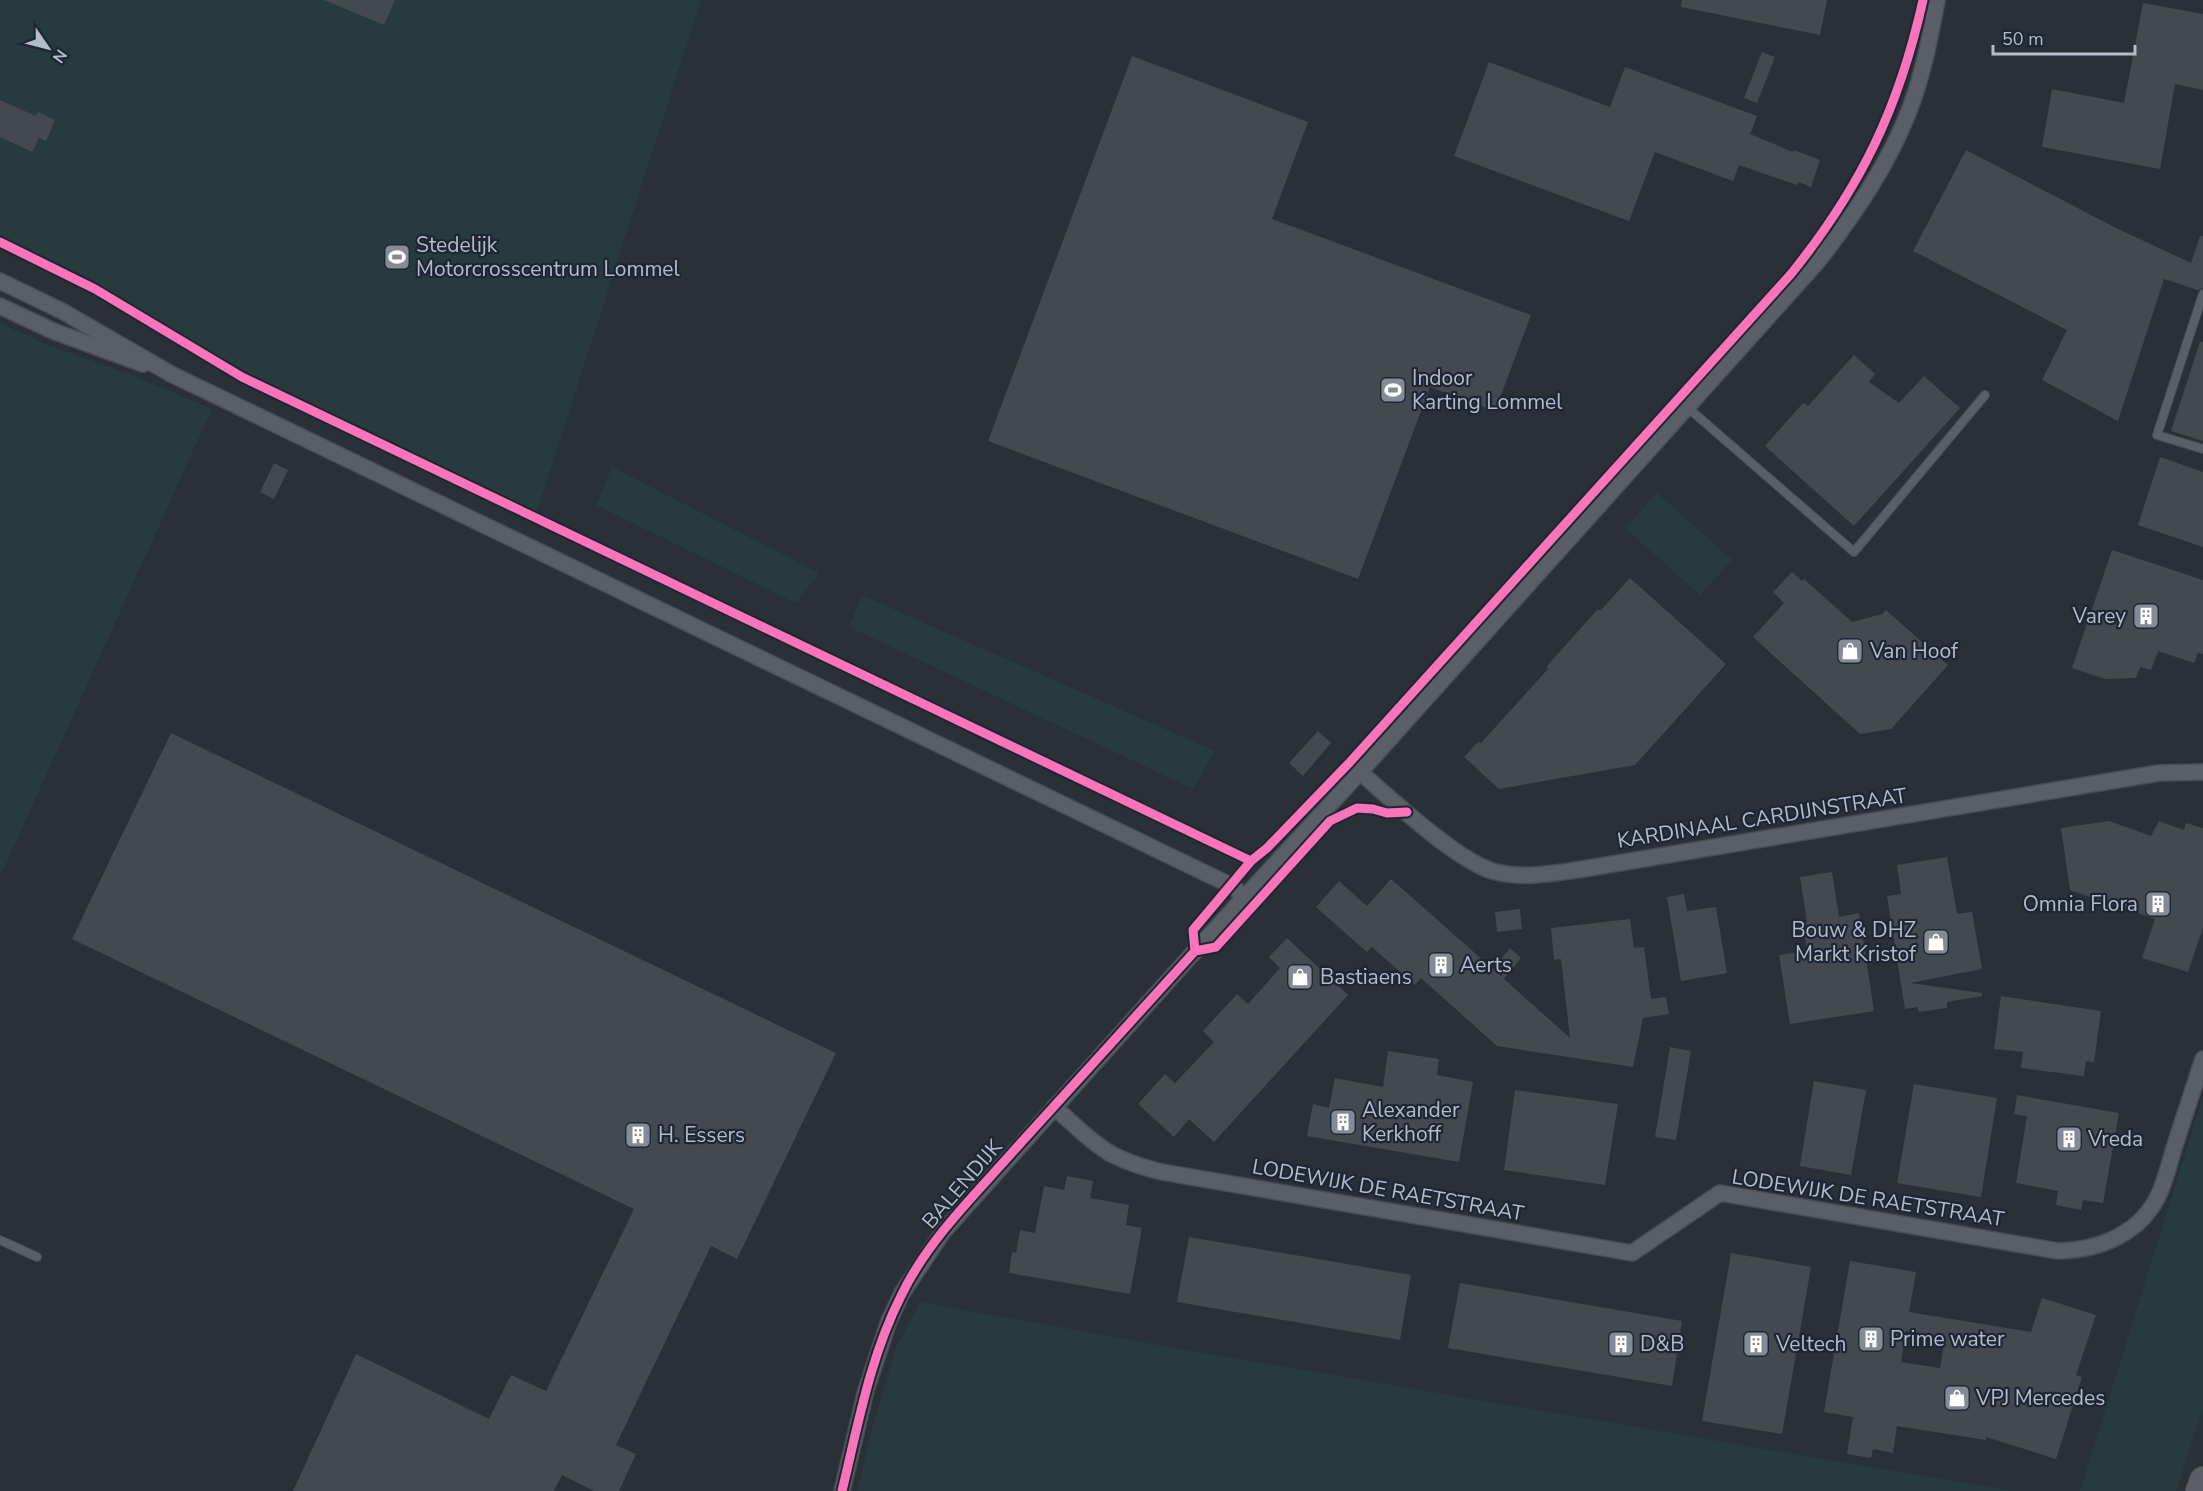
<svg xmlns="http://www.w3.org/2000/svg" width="2203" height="1491" viewBox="0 0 2203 1491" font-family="'Nunito Sans',sans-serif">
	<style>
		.green { fill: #273a3e }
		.building { fill: #444950; fill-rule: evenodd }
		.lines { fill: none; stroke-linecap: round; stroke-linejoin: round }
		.service-casing { stroke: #484c53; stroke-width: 10 }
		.minor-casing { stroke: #484c53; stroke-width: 18 }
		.trunk-casing { stroke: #474c53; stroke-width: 28 }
		.service { stroke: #5a5e66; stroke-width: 8 }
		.minor { stroke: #5a5e66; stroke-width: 15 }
		.trunk { stroke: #5b5f64; stroke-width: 26 }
		.cycleway-casing { stroke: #1d2633; stroke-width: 13 }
		.cycleway { stroke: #fb73b8; stroke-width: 9 }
		.labels { text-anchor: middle; stroke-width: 4.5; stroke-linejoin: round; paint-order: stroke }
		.poi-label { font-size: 21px; fill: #b4bcc9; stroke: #1d2633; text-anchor: start }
		.street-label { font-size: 21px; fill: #b4bcc9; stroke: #1d2633 }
	</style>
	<rect width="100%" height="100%" fill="#2a3038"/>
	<path class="green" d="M0,0H701L536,515L243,373L87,277L0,237Z
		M0,323L48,345L129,374L212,409L0,877Z
		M612,467L819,573L796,603L596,505Z
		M1657,493L1732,560L1700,595L1625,528Z
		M862,595L902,613L1215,751L1193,789L849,627Z
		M2203,1096V1409L2176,1491H2080Z
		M920,1302L1192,1351L2012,1491H857L873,1425L896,1348Z"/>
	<path class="building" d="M324,0H395L384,25Z
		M1682,0H1827L1820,35L1681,7Z
		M2143,3L2203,14V90L2175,84L2160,169L2042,147L2052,89L2124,103Z
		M1762,52L1775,57L1757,103L1744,98Z
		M1132,56L1308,122L1272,219L1531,315L1495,411L1430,387L1358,579L988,441Z
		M1489,62L1610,107L1625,67L1757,116L1750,134L1793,152L1794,150L1820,160L1811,187L1799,182L1797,185L1739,165L1733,181L1655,152L1629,221L1454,156Z
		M0,100L36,116L38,112L55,120L46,141L39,138L32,152L0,137Z
		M1966,150L2118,229L2191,263L2200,236H2203V288L2198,290L2164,279L2118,421L2042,380L2067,330L1913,251Z
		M2200,342H2203V441L2171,431Z
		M1854,355L1875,374L1869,382L1899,403L1924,376L1960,408L1854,526L1765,446L1803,403L1808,406Z
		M2160,457L2203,472V547L2138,525Z
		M274,463L288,470L274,499L260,492Z
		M2112,550L2203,580V654L2198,653L2194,663L2158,651L2151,670L2140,667L2136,678L2105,679L2072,668Z
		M1792,572L1802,581L1804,579L1852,622L1882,614L1886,610L1948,665L1891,729L1860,734L1753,637L1784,603L1773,592Z
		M1630,578L1726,664L1635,765L1499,789L1464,757L1478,742L1481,743L1548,669L1547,666L1598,609L1600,611Z
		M1318,731L1331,743L1303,776L1289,763Z
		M171,733L836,1053L737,1259L711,1246L616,1445L636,1454L619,1491H594L562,1475L554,1491H293L356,1354L489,1419L511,1375L546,1391L634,1209L72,939Z
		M2109,821L2151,836L2159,821L2184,830L2186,823L2203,828V928L2188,972L2142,958L2155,919L2070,890L2061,828Z
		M1947,857L1957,914L1972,912L1982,969L1910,983L1982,993V996L1947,1002V1008L1919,1012L1917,1007L1905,1009L1887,896L1901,894L1897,865Z
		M1832,872L1839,917L1859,913L1874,1011L1790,1024L1779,955L1807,951L1803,923L1807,922L1800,877Z
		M1391,879L1502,977L1500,960L1510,948L1521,958L1504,979L1570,1038L1561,959L1554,960L1551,928L1630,919L1634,948L1644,947L1651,999L1666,997L1669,1014L1643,1018L1633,1067L1497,1046L1421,978L1415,985L1372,947L1367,952L1316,907L1339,881L1367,906Z
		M1684,894L1687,911L1716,907L1727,973L1681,981L1667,897Z
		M1520,909L1522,929L1497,932L1495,912Z
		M1287,938L1348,995L1214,1142L1189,1119L1174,1137L1138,1104L1165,1074L1175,1083L1214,1042L1203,1031L1237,994L1248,1004L1280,968L1269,957Z
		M2001,996L2101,1011L2094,1062L2086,1061L2084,1076L2021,1068L2023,1052L1994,1049Z
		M1670,1047L1691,1051L1676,1140L1655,1137Z
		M1388,1051L1439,1059L1437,1075L1473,1082L1459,1162L1307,1136L1313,1104L1329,1108L1335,1078L1383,1087Z
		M1814,1081L1866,1090L1851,1175L1800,1166Z
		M1914,1084L1997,1098L1981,1197L1897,1183Z
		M1515,1090L1618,1104L1605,1185L1504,1170Z
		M2017,1095L2119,1113L2103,1203L2083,1200L2081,1210L2056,1205L2058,1191L2016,1183L2027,1116L2014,1114Z
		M1067,1176L1093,1181L1090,1198L1129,1205L1126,1225L1142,1228L1130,1294L1009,1273L1012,1252L1016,1253L1020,1230L1035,1233L1044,1186L1064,1190Z
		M1189,1237L1411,1275L1400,1340L1177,1302Z
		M1731,1253L1811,1267L1782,1434L1702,1421Z
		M1850,1261L1916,1272L1909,1312L2031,1332L2042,1298L2096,1315L2076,1375L2082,1377L2056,1459L1986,1437V1440L1897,1426L1893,1453L1873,1449L1871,1458L1847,1454L1853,1417L1824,1412ZM1906,1331L1945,1337L1940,1368L1901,1362Z
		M1460,1283L1682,1321L1672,1386L1448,1348Z"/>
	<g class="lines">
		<defs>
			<path id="service" d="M2203,294L2157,435L2203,449
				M1687,407L1854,552L1985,395
				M0,1240L37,1257"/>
			<path id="minor" d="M0,281L62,311L171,374L1230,885L1246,897
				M0,306L53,331L143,364
				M1360,772C1390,798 1460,864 1496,872C1524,879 1555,873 1583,869L2159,773L2203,772
				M1054,1107C1073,1123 1091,1143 1113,1155C1129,1163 1145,1168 1162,1172L1632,1253L1720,1193L2058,1251C2101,1250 2142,1233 2160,1192C2166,1178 2170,1162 2174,1148C2184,1118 2193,1089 2203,1059
				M842,1491L866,1390L889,1321L902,1293L943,1232L1195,951L1360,772L1819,260C1855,213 1888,165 1909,111C1923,75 1930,38 1937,0"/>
			<path id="trunk" d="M2199,1491L2203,1480"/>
		</defs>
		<use href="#service" class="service-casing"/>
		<use href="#minor" class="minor-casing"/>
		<use href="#trunk" class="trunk-casing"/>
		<use href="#service" class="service"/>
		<use href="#minor" class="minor"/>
		<use href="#trunk" class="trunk"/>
		<defs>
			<path id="cycleway" d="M0,242L95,289L242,377L1251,861
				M1195,951L1193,930L1251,861L1267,848L1350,762L1791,274C1861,187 1899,108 1923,0
				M1195,951L1216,947L1330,821L1357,808L1373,809L1387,813L1407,812
				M842,1491C858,1425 870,1357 901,1296C928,1239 977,1193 1018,1146C1077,1081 1136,1016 1195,951"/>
		</defs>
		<use href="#cycleway" class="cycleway-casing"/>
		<use href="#cycleway" class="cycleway"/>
	</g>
	<defs>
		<symbol id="stadium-square" viewBox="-11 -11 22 22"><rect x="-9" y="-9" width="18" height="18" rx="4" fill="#848b96" stroke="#1d2633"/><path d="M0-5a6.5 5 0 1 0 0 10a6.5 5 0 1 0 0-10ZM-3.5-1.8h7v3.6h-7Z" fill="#fff"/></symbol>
		<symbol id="building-square" viewBox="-11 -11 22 22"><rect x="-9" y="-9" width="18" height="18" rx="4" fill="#848b96" stroke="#1d2633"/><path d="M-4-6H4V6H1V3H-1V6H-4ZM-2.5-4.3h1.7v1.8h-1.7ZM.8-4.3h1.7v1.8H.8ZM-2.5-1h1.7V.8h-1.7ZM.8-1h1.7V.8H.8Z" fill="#fff"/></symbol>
		<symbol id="shop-square" viewBox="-11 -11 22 22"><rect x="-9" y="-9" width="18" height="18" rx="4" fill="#848b96" stroke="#1d2633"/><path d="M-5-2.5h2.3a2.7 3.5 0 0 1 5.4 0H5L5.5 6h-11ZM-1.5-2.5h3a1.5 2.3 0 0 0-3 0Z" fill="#fff"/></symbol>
	</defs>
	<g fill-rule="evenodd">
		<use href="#stadium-square" x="382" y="242" width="30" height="30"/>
		<use href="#stadium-square" x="1378" y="375" width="30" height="30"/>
		<use href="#building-square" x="2131" y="601" width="30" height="30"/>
		<use href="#shop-square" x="1835" y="636" width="30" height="30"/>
		<use href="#building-square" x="2143" y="889" width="30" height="30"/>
		<use href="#shop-square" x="1921" y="927" width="30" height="30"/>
		<use href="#building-square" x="1426" y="950" width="30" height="30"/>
		<use href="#shop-square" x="1285" y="962" width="30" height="30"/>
		<use href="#building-square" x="1328" y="1107" width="30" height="30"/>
		<use href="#building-square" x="623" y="1120" width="30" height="30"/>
		<use href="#building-square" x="2054" y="1124" width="30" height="30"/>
		<use href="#building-square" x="1856" y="1324" width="30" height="30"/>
		<use href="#building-square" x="1606" y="1329" width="30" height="30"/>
		<use href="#building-square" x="1741" y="1329" width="30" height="30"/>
		<use href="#shop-square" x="1942" y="1383" width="30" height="30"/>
	</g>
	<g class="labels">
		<g class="poi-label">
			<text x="416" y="252">Stedelijk<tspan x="416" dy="24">Motorcrosscentrum Lommel</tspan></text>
			<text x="1412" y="385">Indoor<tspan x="1412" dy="24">Karting Lommel</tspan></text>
			<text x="2126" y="623" text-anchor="end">Varey</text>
			<text x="1870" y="658">Van Hoof</text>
			<text x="2138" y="911" text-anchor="end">Omnia Flora</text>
			<text x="1916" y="937" text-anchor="end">Bouw &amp; DHZ<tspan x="1916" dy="24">Markt Kristof</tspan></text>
			<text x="1460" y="972">Aerts</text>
			<text x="1320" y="984">Bastiaens</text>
			<text x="1362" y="1117">Alexander<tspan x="1362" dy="24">Kerkhoff</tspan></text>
			<text x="658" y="1142">H. Essers</text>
			<text x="2088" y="1146">Vreda</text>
			<text x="1890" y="1346">Prime water</text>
			<text x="1640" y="1351">D&amp;B</text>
			<text x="1776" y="1351">Veltech</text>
			<text x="1976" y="1405">VPJ Mercedes</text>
		</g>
		<g class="street-label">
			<text transform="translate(1762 818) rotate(-9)" y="7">KARDINAAL CARDIJNSTRAAT</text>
			<text transform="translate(962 1184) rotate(-49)" y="7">BALENDIJK</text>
			<text transform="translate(1388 1190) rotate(10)" y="7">LODEWIJK DE RAETSTRAAT</text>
			<text transform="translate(1868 1198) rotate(9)" y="7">LODEWIJK DE RAETSTRAAT</text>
		</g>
	</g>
	<g transform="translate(48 48) rotate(125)" stroke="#1d2633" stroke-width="4.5" paint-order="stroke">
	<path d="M0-4.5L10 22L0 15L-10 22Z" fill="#b4bcc9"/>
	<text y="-9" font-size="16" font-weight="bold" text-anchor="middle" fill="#b4bcc9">N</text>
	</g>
	<path d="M1993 45v9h142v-9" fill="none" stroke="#b4bcc9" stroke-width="3"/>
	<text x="2002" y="45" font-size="18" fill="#b4bcc9" stroke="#1d2633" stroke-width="4.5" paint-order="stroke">50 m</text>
</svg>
